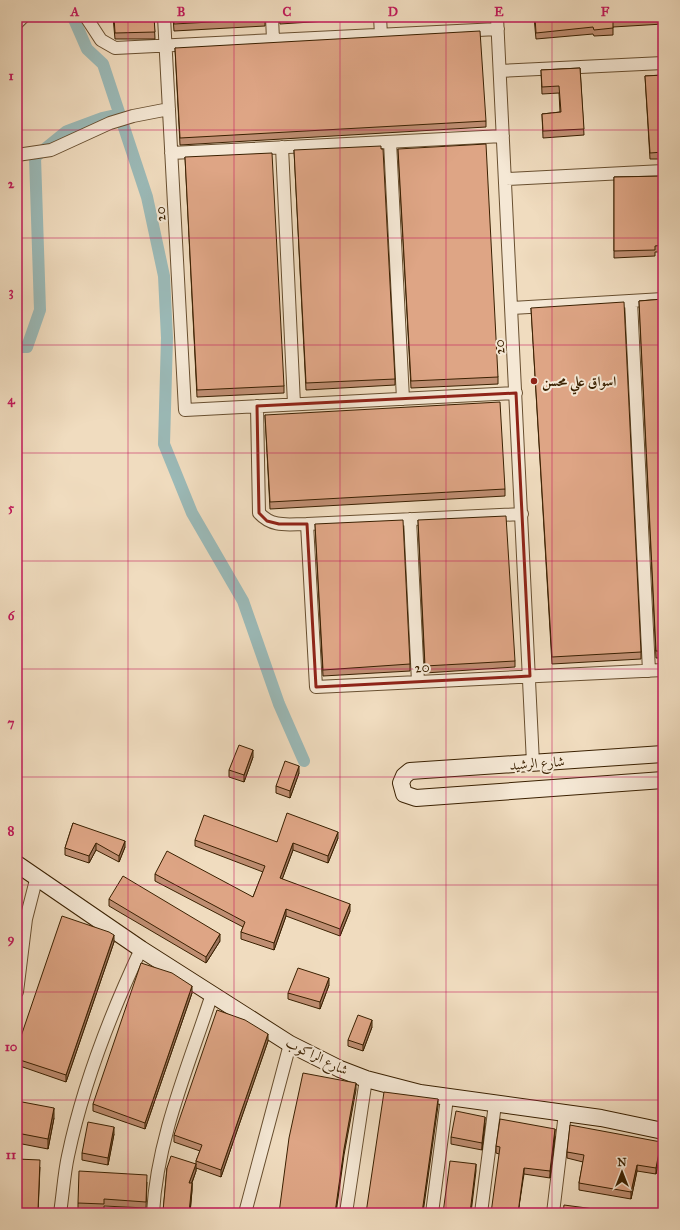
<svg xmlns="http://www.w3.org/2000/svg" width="680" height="1230" viewBox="0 0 680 1230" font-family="'IM FELL Great Primer',Amiri,serif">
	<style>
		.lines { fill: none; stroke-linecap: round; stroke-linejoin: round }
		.canal { stroke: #9bbab8; stroke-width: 12 }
		.street-casing { stroke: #684f30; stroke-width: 14 }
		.secondary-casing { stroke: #3a2001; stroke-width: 18 }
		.street { stroke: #f5e8d5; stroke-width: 12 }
		.secondary { stroke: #f5e8d5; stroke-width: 16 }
		.wall { fill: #bf8e72; stroke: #3a2001 }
		.shaded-wall { fill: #9b745d; stroke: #3a2001 }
		.building { fill: #dea585; stroke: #3a2001 }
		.marked { fill: none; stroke: #8f2418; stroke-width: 3; stroke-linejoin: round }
		.grid { fill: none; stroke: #c2185b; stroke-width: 1; stroke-opacity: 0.55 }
		.poi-dot { fill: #8f2418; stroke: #f5e8d5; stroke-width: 1.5 }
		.labels { text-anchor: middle; stroke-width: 4; stroke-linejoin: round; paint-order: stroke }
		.street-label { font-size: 14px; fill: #3a2001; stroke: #f5e8d5 }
		.poi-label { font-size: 14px; font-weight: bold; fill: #3a2001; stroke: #f5e8d5; text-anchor: start }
		.neatline { fill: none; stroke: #c2185b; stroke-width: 1.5 }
		.grid-label { font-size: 13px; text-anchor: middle; font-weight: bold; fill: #c2185b }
	</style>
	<rect width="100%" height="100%" fill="#f0dcbf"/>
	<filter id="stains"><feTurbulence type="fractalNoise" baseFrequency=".005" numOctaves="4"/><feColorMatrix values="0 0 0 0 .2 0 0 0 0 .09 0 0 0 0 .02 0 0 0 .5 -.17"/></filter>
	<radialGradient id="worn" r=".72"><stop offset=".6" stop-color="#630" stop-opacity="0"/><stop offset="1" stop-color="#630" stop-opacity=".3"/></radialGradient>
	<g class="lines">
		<path class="canal" d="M73,17L87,49L103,64L147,197L164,276L167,338L164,444L192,513L243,601L279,704L304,761
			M17,347H27L40,310L35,157L67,131L102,118L120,114"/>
		<defs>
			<path id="street" d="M86,17L101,40L115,48L498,29
				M164,17L185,410L516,393
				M272,17L273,40
				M380,17L381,35
				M497,17L533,763
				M17,23L23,17
				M500,71L663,63
				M390,142L403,399
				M282,147L294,404
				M171,153L503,136
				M17,155L51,150L110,123L133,116L169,109
				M506,179L663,171
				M631,301L649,671
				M512,308L663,299
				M257,406L259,513C273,528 288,524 307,524L522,514
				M410,519L418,682
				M307,524L316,687L663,670
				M17,992L26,919L37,876
				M60,1213C63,1194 64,1174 68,1156C83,1084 110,1015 141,949
				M153,1213C157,1138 189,1065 212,994
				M245,1213L290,1044
				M346,1213L366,1079
				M432,1213L447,1098
				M481,1213L495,1104
				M553,1213L565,1113"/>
			<path id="secondary" d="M663,754L410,771L404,776L401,783L404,794L416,798L663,780
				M17,864L141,949L290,1044L340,1069L366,1079L420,1093L601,1118L663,1131"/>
		</defs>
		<use href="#street" class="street-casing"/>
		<use href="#secondary" class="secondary-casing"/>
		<use href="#street" class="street"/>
		<use href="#secondary" class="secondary"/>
	</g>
	<path class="wall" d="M113,17H154L155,39H115Z
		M173,17H265V26L174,31Z
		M279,17H373V18L280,24Z
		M534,17H663V24L613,27V35L594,36L593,34L536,39Z
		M175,48L486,121V127L180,145Z
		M580,68L584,135L543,138L542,114L560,112L559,93L542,94L541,70Z
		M663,75V159H650L645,76Z
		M398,149L498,377V384L411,388Z
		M294,150L395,379V385L306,390Z
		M185,157L284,386V393L197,397Z
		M663,176V252H655V256L614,258V177Z
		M663,299V658H656L639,301Z
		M531,308L641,652V659L552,664Z
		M265,415L505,489V496L270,509Z
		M418,520L515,661V667L425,673Z
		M315,524L410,664V671L323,676Z
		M253,757L244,782L229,777V770Z
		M299,773L290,798L276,793V786Z
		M73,823L125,847L119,862L96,850L89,863L65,855V848Z
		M338,838L328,863L293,850L282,879L350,911L340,936L286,916L274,950L241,939V932L243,927L155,881V874L253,897L263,872L195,846V840L277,842Z
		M109,899L220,941L206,963L109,906Z
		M114,942L66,1082L17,1065V1048Z
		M329,985L320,1009L288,999V993Z
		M192,993L145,1129L93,1111V1104Z
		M372,1027L363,1051L348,1046V1040Z
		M268,1041L221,1177L196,1168V1171L192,1183V1190L190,1213H163L167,1168L196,1164V1161L200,1151L174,1142V1135Z
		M17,1101L54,1118L48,1149L17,1143Z
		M485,1123L482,1150L451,1144V1137Z
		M114,1134L108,1165L82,1160V1153Z
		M555,1136L550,1178L524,1174L499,1154L496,1153V1146Z
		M661,1149L656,1174L637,1171L631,1199L579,1190V1183L583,1162L567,1158V1152Z
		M17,1159L40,1167L38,1213H17Z
		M147,1182L146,1208L104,1206V1211L78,1210V1203Z"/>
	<path class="shaded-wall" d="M253,750V757L244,782V775Z
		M299,766V773L290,798V791Z
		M338,832V838L328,863V856Z
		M125,841V847L119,862V856Z
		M96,843V850L89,863V856Z
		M293,843V850L280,885V878Z
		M350,904V911L340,936V929Z
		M286,909V916L274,950V943Z
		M18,915V922L17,930V923Z
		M220,934V941L206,963V957Z
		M114,935V942L66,1082V1075Z
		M329,978V985L320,1009V1002Z
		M192,986V993L145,1129V1123Z
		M372,1020V1027L363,1051V1045Z
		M268,1034V1041L221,1177V1170Z
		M356,1083V1090L344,1155L336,1213H335L344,1149Z
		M438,1099V1106L423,1213H422Z
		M54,1108V1118L48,1149V1139Z
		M485,1117V1123L482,1150V1143Z
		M114,1127V1134L108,1165V1158Z
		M555,1129V1136L550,1178V1171Z
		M661,1142V1149L656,1174V1168Z
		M196,1164V1171L189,1190V1183Z
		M476,1164V1171L471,1213H470Z
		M637,1165V1171L631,1199V1192Z
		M524,1168V1174L518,1213Z
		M192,1183V1190L190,1213H189Z"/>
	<path class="building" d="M114,17H154L155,32L115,33Z
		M173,17H265V19L174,24Z
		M535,17H663L613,21V28L594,30L593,27L536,33Z
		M480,31L486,121L180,138L175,48Z
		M580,68L584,129L543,131L542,114L561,112L559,86L542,87L541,70Z
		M663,75V152L650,153L645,76Z
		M486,144L498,377L411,381L398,149Z
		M381,146V149H383L395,379L306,383L294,150Z
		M272,153L284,386L197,390L185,157Z
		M663,176V245L655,246V250L614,251V177Z
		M663,299V651H656L639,301Z
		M624,302L641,652L552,657L531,308Z
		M500,402L505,489L270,502L265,415Z
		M506,516L515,661L425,666L418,520Z
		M403,520L410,664L323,670L315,524Z
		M239,745L253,750L244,775L229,770Z
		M285,761L299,766L290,791L276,786Z
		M287,813L338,832L328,856L293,843L280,878L350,904L340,929L286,909L274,943L241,932L245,922L155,874L167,851L253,897L265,866L195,840L204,815L277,842Z
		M73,823L125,841L119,856L96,843L89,856L65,848Z
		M123,876L220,934L206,957L109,899Z
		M62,916L109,932L114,935L66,1075L17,1059V1048Z
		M141,963L172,973L192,986L145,1123L93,1104Z
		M298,968L329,978L320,1002L288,993Z
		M217,1010L245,1020L268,1034L221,1170L196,1161L202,1145L174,1135Z
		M358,1015L372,1020L363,1045L348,1040Z
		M303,1073L356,1083L344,1149L335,1213H279L289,1138Z
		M384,1092L438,1099L422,1213H366Z
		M17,1101L54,1108L48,1139L17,1133Z
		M456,1111L485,1117L482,1143L451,1137Z
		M500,1119L555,1129L550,1171L524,1168L518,1213H491L500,1147L496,1146Z
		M88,1122L114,1127L108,1158L82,1153Z
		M570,1125L661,1142L656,1168L637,1165L631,1192L579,1183L584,1155L567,1152Z
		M171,1156L196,1164L189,1183H192L189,1213H177L163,1211L167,1168Z
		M17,1159L40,1160L38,1210L17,1209Z
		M450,1161L476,1164L470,1213H443Z
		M79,1171L147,1175L146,1202L104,1199V1204L78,1203Z
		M564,1205L617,1212V1213H563Z"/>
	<path class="marked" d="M516,393L530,676L316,687L307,524H279L267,521L259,513L257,406Z"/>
	<path class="grid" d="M128,17V1213M234,17V1213M340,17V1213M446,17V1213M552,17V1213M17,130H663M17,238H663M17,345H663M17,453H663M17,561H663M17,669H663M17,777H663M17,885H663M17,992H663M17,1100H663"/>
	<circle class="poi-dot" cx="534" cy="381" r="4"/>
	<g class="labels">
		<g class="street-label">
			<text transform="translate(160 214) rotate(-93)" y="5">20</text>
			<text transform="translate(499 347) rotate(-93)" y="5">20</text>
			<text transform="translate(422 667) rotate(-3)" y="5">20</text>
			<text transform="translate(537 763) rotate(-4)" y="5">شارع الرشيد</text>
			<text transform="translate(317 1056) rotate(26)" y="5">شارع الراكوب</text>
		</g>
		<g class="poi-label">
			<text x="542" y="386">اسواق علي محسن</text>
		</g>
	</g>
	<rect width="680" height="1230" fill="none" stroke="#f0dcbf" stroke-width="44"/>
	<g transform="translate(622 1172)" stroke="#f5e8d5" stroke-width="3" paint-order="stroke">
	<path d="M0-3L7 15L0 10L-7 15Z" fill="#3a2001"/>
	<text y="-6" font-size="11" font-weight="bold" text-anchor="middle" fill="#3a2001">N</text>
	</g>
	<rect x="22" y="22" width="636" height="1186" class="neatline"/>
	<g class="grid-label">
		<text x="75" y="16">A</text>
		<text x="181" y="16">B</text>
		<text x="287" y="16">C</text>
		<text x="393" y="16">D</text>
		<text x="499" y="16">E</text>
		<text x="605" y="16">F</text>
		<text x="11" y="80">1</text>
		<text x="11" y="188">2</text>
		<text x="11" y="296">3</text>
		<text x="11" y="404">4</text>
		<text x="11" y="512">5</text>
		<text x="11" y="620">6</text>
		<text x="11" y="727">7</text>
		<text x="11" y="835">8</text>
		<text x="11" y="943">9</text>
		<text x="11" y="1051">10</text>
		<text x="11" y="1159">11</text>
	</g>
	<rect width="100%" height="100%" filter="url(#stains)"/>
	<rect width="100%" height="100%" fill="url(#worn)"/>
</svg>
